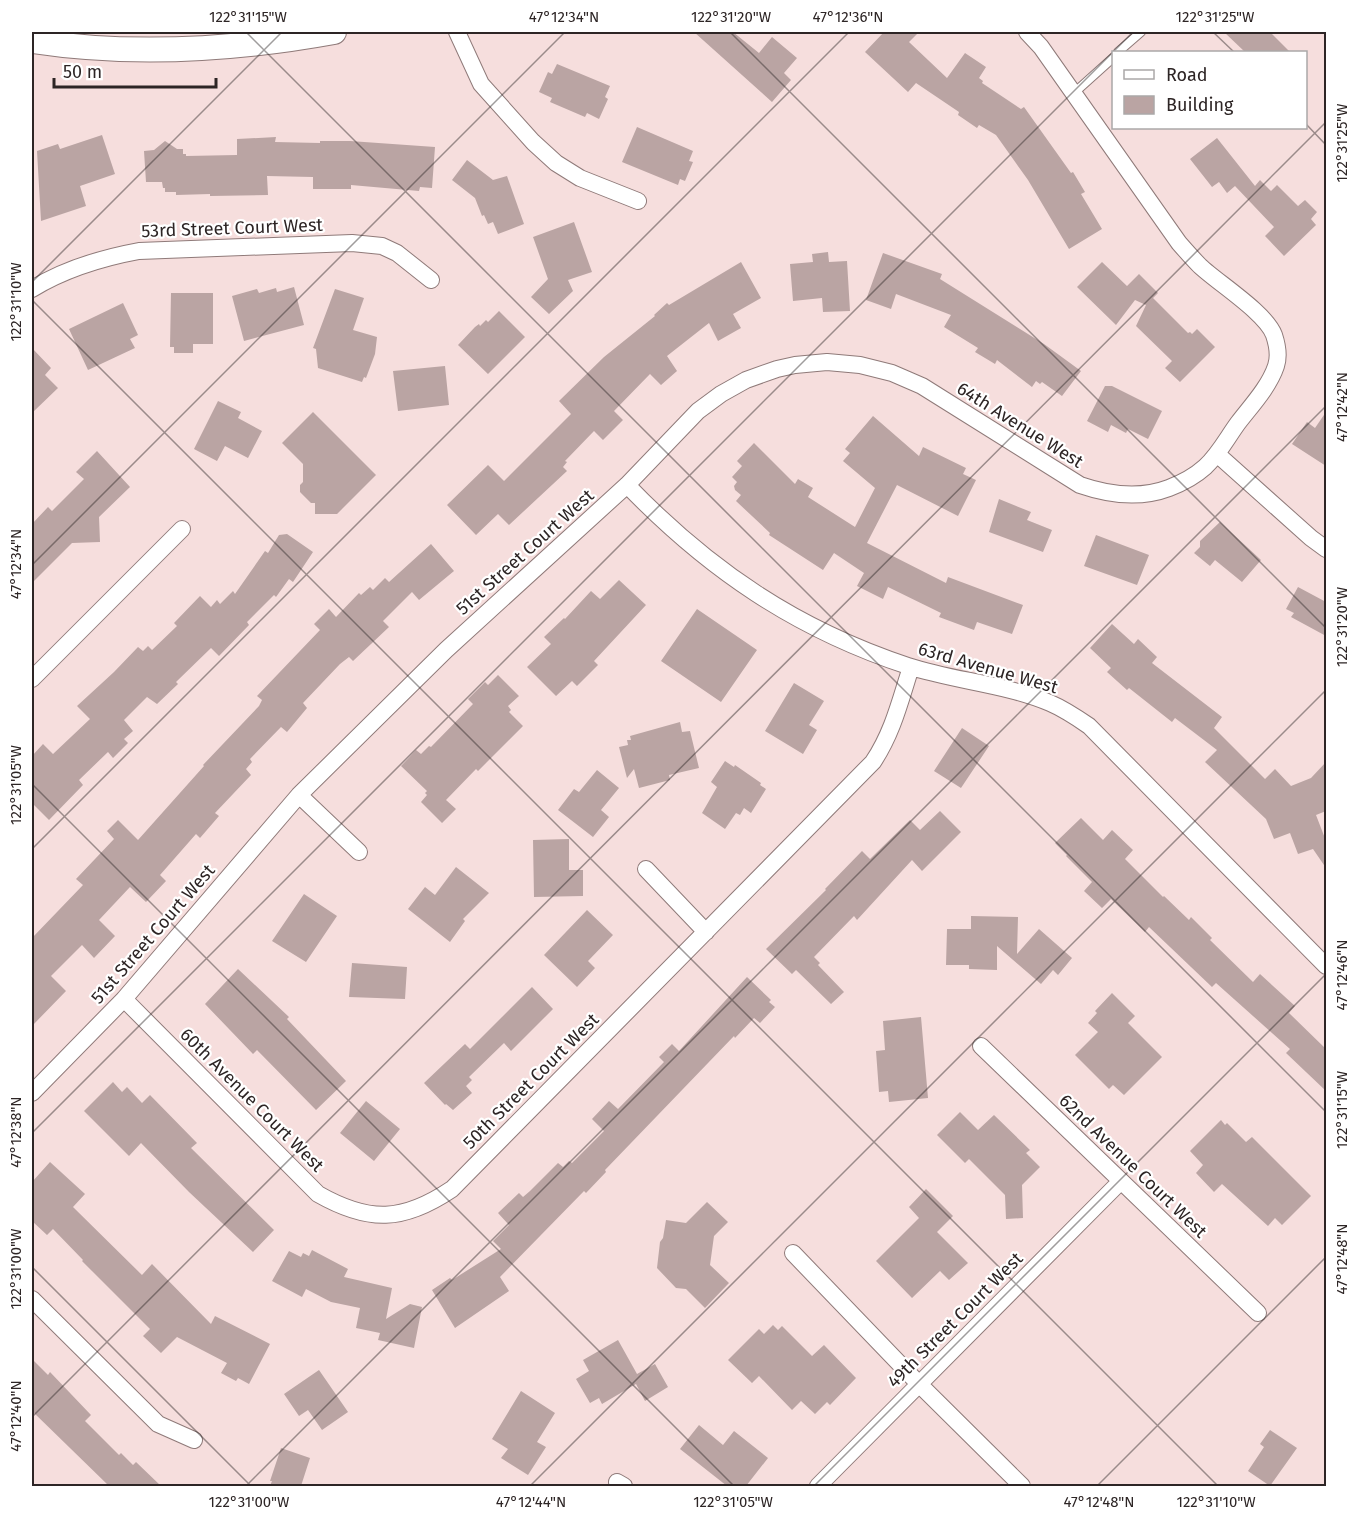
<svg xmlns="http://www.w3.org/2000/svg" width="1358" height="1518" viewBox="0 0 1358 1518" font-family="'Fira Sans',sans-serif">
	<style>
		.building { fill: #baa4a3 }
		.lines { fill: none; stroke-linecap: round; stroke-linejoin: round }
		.service-casing { stroke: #8f7a79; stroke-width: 10 }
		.minor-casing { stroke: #8f7a79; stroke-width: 18 }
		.secondary-casing { stroke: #8f7a79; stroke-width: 26 }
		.service { stroke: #fff; stroke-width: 8 }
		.minor { stroke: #fff; stroke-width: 16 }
		.secondary { stroke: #fff; stroke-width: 24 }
		.ticks { fill: none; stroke: #2d2525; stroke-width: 1.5; stroke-opacity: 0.45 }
		.labels { text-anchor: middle; stroke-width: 4.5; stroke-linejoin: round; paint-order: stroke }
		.street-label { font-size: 18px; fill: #2d2525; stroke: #fff }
		.neatline { fill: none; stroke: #2d2525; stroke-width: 2 }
		.ticks-label { font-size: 15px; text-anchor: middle; fill: #2d2525 }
	</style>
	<rect width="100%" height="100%" fill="#f6dedd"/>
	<path class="building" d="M694,32H733L759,53L772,37L797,58L784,73L791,80L772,102Z
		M884,32H919L909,42L947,78L965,53L986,67L979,78L983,81L982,83L1021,109L1024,107L1071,173L1073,172L1085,192L1081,194L1102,229L1069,249L1028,180L996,135L979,125L977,128L958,115L959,112L916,83L908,92L865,52Z
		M1224,32H1270L1290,52H1245Z
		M557,64L610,86L605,97L608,99L599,119L587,113L585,117L550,102L552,98L539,92L548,72L552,74Z
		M637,127L693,151L689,161L693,162L685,181L680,179L678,185L622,162Z
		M102,135L115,174L80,186L86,206L41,221L37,151L58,144L60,149Z
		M276,137L275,142L320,143V141H350L435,147L432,188L420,187L419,191L351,185V189H313V177L267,176L268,195L210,196V194L176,195V192H165V188H163L162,182H146L144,151L154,150L165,141L177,149H183V154H186V156L237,155V139Z
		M1217,138L1255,186L1260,180L1271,191L1277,185L1298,206L1305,200L1317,212L1311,219L1316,225L1284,256L1265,236L1274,227L1235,186L1227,193L1219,182L1212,187L1190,159Z
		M467,160L493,180L507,176L524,224L498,234L493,222L488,224L484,215L482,216L475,198L452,180Z
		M574,222L592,272L568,280L573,291L549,314L531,297L548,279L533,237Z
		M828,252L829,262L847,261L850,311L823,312L822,298L793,301L790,264L813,262L812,254Z
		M883,253L942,274L940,279L1044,344L1081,371L1062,396L1042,382L1040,384L1036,381L1032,387L997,360L995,364L975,352L978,348L944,327L951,315L896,294L891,309L866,300Z
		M741,262L761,298L733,314L741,328L718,341L709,323L667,356L677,371L661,385L650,374L614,411L623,420L603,440L594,431L565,461L567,462L563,467L567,471L509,525L498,514L476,535L447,505L488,465L504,481L571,414L559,401L604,357L655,316L654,315L667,303L669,305Z
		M1102,262L1127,286L1139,274L1158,293L1153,298L1188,333L1190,332L1192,334L1197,329L1215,347L1180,382L1165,368L1172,361L1136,326L1146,305L1135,300L1116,325L1077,287Z
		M294,287L304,325L244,341L232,296L257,289L259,293L276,288L277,292Z
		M335,289L364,298L353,330L377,337L375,354L366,378L364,377L362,382L318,368L316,349L313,348Z
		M171,293H213V344H193V353H174V347H170Z
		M123,303L138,335L130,339L135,348L88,370L69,329Z
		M499,311L525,337L488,374L458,345L475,327L479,324L480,326L486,320L488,322Z
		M32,348L51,368L45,375L58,388L32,413Z
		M445,366L449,405L398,411L393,371Z
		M1105,386H1112L1162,411L1148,439L1128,429L1126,433L1111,425L1108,432L1087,421Z
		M218,401L241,412L238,418L262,431L248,458L225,446L217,461L194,449Z
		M313,412L376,475L337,514H315V503H311L300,492V485L303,482V464L282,443Z
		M1326,412V466L1292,444L1307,422L1315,428Z
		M873,416L919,456L923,447L966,468L963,474L976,480L958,516L897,485L867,543L946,583L948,577L1023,605L1012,634L977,622L974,630L939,617L941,613L888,587L883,599L857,586L864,573L834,553L823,570L769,535L770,533L736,501L741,495L735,490L734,486L737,482L732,477L742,466L737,461L754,443L795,484L798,479L813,488L808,497L855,527L875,488L843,461L850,453L845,449Z
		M97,451L130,487L99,517L100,542L72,543L32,583V524L48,507L52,511L84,479L76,472Z
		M999,499L1031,512L1027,520L1052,530L1043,552L989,532Z
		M1220,522L1261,560L1242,582L1215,560L1210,566L1194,553L1200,547V541Z
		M287,534L313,552L293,582L289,579L276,597L274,595L247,622L249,625L219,656L211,648L176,682L178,684L157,704L147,697L124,720L133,731L124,739L128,743L113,758L108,752L79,780L83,785L49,820L32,803V756L43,744L53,754L90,719L77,706L114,672L138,647L143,651L148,646L152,650L177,626L174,623L200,596L211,607L217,600L220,604L233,591L235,594L265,551L268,553L279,535Z
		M1096,535L1149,555L1137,585L1084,566Z
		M431,544L454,571L419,600L412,592L383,621L389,627L353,661L349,657L340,664L303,703L307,708L287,732L281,727L250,759L252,762L246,769L251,775L215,813L219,816L200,838L196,834L160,875L166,881L146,902L130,887L99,920L115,936L94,958L82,945L51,976L66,991L32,1026V938L83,885L76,879L114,839L107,831L118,820L138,840L204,766L203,765L259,706L262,700L257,696L320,630L314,624L329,609L336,617L359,593L361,595L370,587L373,590L385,578L389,582Z
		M619,580L646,605L594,661L598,665L577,686L572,681L556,696L527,667L551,644L544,637L564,618L565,619L591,591L600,599Z
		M1298,587L1326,602V636L1291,617L1294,613L1286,609Z
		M697,609L757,650L721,702L661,661Z
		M1112,624L1134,644L1138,639L1157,657L1152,663L1222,717L1214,728L1265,779L1275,769L1291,786L1311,778L1326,762V811L1316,815L1326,841V868L1313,849L1298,854L1290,833L1274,839L1266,819L1205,762L1217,750L1175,718L1172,722L1129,688L1127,690L1107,672L1111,668L1090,648Z
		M498,675L519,696L508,706L511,710L509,712L523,726L478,771L476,769L446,800L456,809L442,823L421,802L427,795L425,793L427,791L401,766L416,750L421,754L429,746L431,747L473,704L468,699L485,682L488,685Z
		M794,683L824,701L809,725L817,730L803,754L765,731Z
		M680,722L682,732L690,731L699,768L669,775L670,780L639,788L634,769L627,778L619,747L628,745L627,740H631L630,736Z
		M962,728L989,746L961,788L934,771Z
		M725,761L734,767L735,765L761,783L760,785L766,789L751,813L744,808L740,815L736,813L725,829L702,813L717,787L711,782Z
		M597,770L619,788L601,810L609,817L593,837L558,810L574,789L579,792Z
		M940,811L961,832L922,871L912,860L857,920L854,916L814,957L820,963L818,965L844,992L831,1004L796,970L792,974L766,949L826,890L825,889L862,851L870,859L910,820L920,830Z
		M1081,818L1103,840L1112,830L1133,850L1125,859L1163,897L1164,896L1189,920L1191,917L1212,938L1210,940L1253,982L1260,974L1295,1006L1289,1013L1326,1049V1091L1286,1053L1290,1049L1216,983L1212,987L1149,927L1145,932L1111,899L1102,908L1084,891L1092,882L1066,856L1067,855L1055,843Z
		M569,839V870H583V896L534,897L533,840Z
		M456,867L489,893L463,919L465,921L450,942L408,909L425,887L435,895Z
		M304,894L337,916L306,962L272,941Z
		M587,910L613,935L588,961L595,968L577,987L544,955Z
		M971,916L1018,917L1017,954L1039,929L1072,958L1058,975L1053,970L1041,984L997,946V970L969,969V965H946L947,929H971Z
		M352,963L407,967L405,999L349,997Z
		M238,969L289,1017L287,1019L346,1081L316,1110L257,1050L253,1054L205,1004Z
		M747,977L771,1000L769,1002L775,1007L760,1023L754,1018L735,1038L734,1036L605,1170L606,1172L586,1193L584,1191L500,1277L509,1291L455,1328L432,1290L450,1278L452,1280L501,1249L493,1241L509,1225L498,1213L519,1193L523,1197L530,1191L558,1163L563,1167L569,1161L572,1163L604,1131L592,1119L609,1101L618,1109L664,1062L659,1057L672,1044L679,1051Z
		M532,987L553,1009L511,1051L504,1043L469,1077L472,1080L466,1086L472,1093L453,1110L446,1104L445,1105L424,1083L465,1044L470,1049Z
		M1112,993L1135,1016L1128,1023L1162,1057L1124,1095L1113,1085L1109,1089L1075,1055L1098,1032L1088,1023L1097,1013L1095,1011Z
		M921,1017L928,1098L889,1102L888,1091L879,1092L876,1051L885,1050L883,1021Z
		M113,1082L122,1092L127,1087L142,1103L150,1095L197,1143L191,1148L274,1230L253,1252L189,1192L141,1143L129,1156L84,1111Z
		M366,1101L400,1129L374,1161L340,1133Z
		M960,1112L978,1130L994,1115L1030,1150L1026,1153L1040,1167L1022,1185L1023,1218L1006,1219L1005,1195L969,1159L965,1163L937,1135Z
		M1221,1120L1225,1125L1227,1123L1246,1142L1252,1137L1311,1196L1282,1225L1275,1218L1268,1226L1222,1184L1214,1192L1196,1173L1203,1165L1190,1151Z
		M50,1162L85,1194L73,1207L142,1275L152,1264L211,1324L215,1316L270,1344L249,1384L238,1378L236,1381L221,1373L227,1363L177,1337L161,1353L143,1336L150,1329L82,1261L83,1260L53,1229L47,1235L32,1221V1182Z
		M926,1189L953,1216L937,1232L968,1263L949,1280L940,1271L912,1298L876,1261L919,1218L909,1207Z
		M707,1202L728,1222L714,1236L710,1265L729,1283L705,1308L686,1289L676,1288L657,1268L660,1242L663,1238L666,1220L686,1223Z
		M312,1250L348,1269L344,1277L392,1288L386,1319L410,1304L422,1307L414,1348L378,1340L380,1333L356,1328L360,1308L331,1302L306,1289L302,1297L272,1281L289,1251L301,1257L303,1253L309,1256Z
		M773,1325L778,1330L782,1326L812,1356L824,1345L856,1378L830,1405L827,1402L815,1414L801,1401L792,1410L759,1376L752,1383L728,1360L759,1329L764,1334Z
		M618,1340L637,1374L655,1364L668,1387L645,1401L636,1384L602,1404L599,1398L590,1403L576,1379L589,1371L583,1360Z
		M32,1359L48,1375L50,1372L91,1415L85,1421L119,1455L121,1453L133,1465L136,1462L161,1486H109L32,1411Z
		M319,1370L348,1412L322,1430L308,1410L299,1416L284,1394Z
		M521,1391L555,1413L537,1442L546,1447L528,1475L501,1458L508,1449L492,1439Z
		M699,1425L723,1445L734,1431L768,1458L746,1486H727L680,1449Z
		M1270,1430L1297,1448L1270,1486L1248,1471L1264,1447L1260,1444Z
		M281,1448L310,1458L301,1486H270L272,1481H270Z"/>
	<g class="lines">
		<defs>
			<path id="service" d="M1118,52L1141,32
				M1074,93L1114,57"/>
			<path id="minor" d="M457,32L481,84L533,142L556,163L580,178L638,201
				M32,289C65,269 101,258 139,251L352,243L382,246L397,253L431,280
				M1217,454L1311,538L1326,549
				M627,485C709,570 796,629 908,666C954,681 1005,684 1050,703C1064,709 1076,717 1089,726L1326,966
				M32,679L182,529
				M299,795L359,852
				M646,869L706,932
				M124,999L318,1194C369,1223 403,1222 452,1189L873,762C893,732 900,701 911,667
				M981,1046L1258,1313
				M32,1093L124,999L299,795L446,650L627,485L698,411L721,394L746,380L777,369L795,365L827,362L860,365L892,373L922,386L1080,485C1109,495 1140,499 1169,488C1182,483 1195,476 1205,467C1219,454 1227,438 1238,423C1251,406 1269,387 1276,366C1279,357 1277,344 1274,335C1266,313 1218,283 1200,266C1193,259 1186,251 1179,243L1041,47L1027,32
				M793,1253L919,1384L1022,1486
				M32,1299L158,1424L194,1440
				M617,1482L624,1486
				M818,1486L1121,1181"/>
			<path id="secondary" d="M32,41C131,56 235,50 334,32"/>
		</defs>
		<use href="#service" class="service-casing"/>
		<use href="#minor" class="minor-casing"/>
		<use href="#secondary" class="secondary-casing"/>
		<use href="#service" class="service"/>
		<use href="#minor" class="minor"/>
		<use href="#secondary" class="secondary"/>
	</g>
	<path class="ticks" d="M246,32L1326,1112M730,32L1326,628M1213,32L1234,52M1306,124L1326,145M32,282L282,32M32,300L1218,1486M32,565L565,32M32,784L734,1486M32,849L849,32M32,1133L1133,32M32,1267L251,1486M32,1417L1326,122M246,1486L1326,406M530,1486L1326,690M814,1486L1326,974M1097,1486L1326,1257"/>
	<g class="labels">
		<g class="street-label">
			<text transform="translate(232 228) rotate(-2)" y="6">53rd Street Court West</text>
			<text transform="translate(1020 425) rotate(32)" y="6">64th Avenue West</text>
			<text transform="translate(525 552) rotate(-42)" y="6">51st Street Court West</text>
			<text transform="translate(988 668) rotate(16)" y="6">63rd Avenue West</text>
			<text transform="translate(153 934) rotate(-49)" y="6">51st Street Court West</text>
			<text transform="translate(531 1081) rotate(-45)" y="6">50th Street Court West</text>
			<text transform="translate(252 1100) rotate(45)" y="6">60th Avenue Court West</text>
			<text transform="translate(1133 1166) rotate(44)" y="6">62nd Avenue Court West</text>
			<text transform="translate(955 1320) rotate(-45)" y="6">49th Street Court West</text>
		</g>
	</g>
	<rect width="1358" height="1518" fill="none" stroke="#ffffff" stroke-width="66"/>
	<rect x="1112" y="51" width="195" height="78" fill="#ffffff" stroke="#aba8a8" stroke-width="1.5"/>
	<rect x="1124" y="70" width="30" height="9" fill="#ffffff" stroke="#aba8a8" stroke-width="1.5"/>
	<text x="1166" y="81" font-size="18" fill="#2d2525">Road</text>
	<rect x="1124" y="96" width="30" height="18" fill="#baa4a3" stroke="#aba8a8" stroke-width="1.5"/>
	<text x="1166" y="111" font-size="18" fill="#2d2525">Building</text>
	<path d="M54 78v9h162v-9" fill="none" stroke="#2d2525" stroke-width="3"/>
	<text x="63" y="78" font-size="18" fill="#2d2525" stroke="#ffffff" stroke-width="4.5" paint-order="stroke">50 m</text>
	<rect x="33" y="33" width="1292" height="1452" class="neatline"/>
	<g class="ticks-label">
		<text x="248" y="22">122°31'15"W</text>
		<text x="564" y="22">47°12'34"N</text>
		<text x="731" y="22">122°31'20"W</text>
		<text x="848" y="22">47°12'36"N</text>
		<text x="1215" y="22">122°31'25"W</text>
		<text transform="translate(1342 143) rotate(-90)" y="5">122°31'25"W</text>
		<text transform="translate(16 302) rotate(-90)" y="5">122°31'10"W</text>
		<text transform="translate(1342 407) rotate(-90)" y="5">47°12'42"N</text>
		<text transform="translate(16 564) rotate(-90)" y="5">47°12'34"N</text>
		<text transform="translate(1342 627) rotate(-90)" y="5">122°31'20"W</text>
		<text transform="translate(16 785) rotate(-90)" y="5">122°31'05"W</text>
		<text transform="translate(1342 975) rotate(-90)" y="5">47°12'46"N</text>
		<text transform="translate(1342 1110) rotate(-90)" y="5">122°31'15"W</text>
		<text transform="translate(16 1132) rotate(-90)" y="5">47°12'38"N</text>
		<text transform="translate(1342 1259) rotate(-90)" y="5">47°12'48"N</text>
		<text transform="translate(16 1269) rotate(-90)" y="5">122°31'00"W</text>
		<text transform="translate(16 1416) rotate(-90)" y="5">47°12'40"N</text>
		<text x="249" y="1507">122°31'00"W</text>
		<text x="531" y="1507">47°12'44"N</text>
		<text x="733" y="1507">122°31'05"W</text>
		<text x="1099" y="1507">47°12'48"N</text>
		<text x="1216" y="1507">122°31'10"W</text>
	</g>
</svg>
